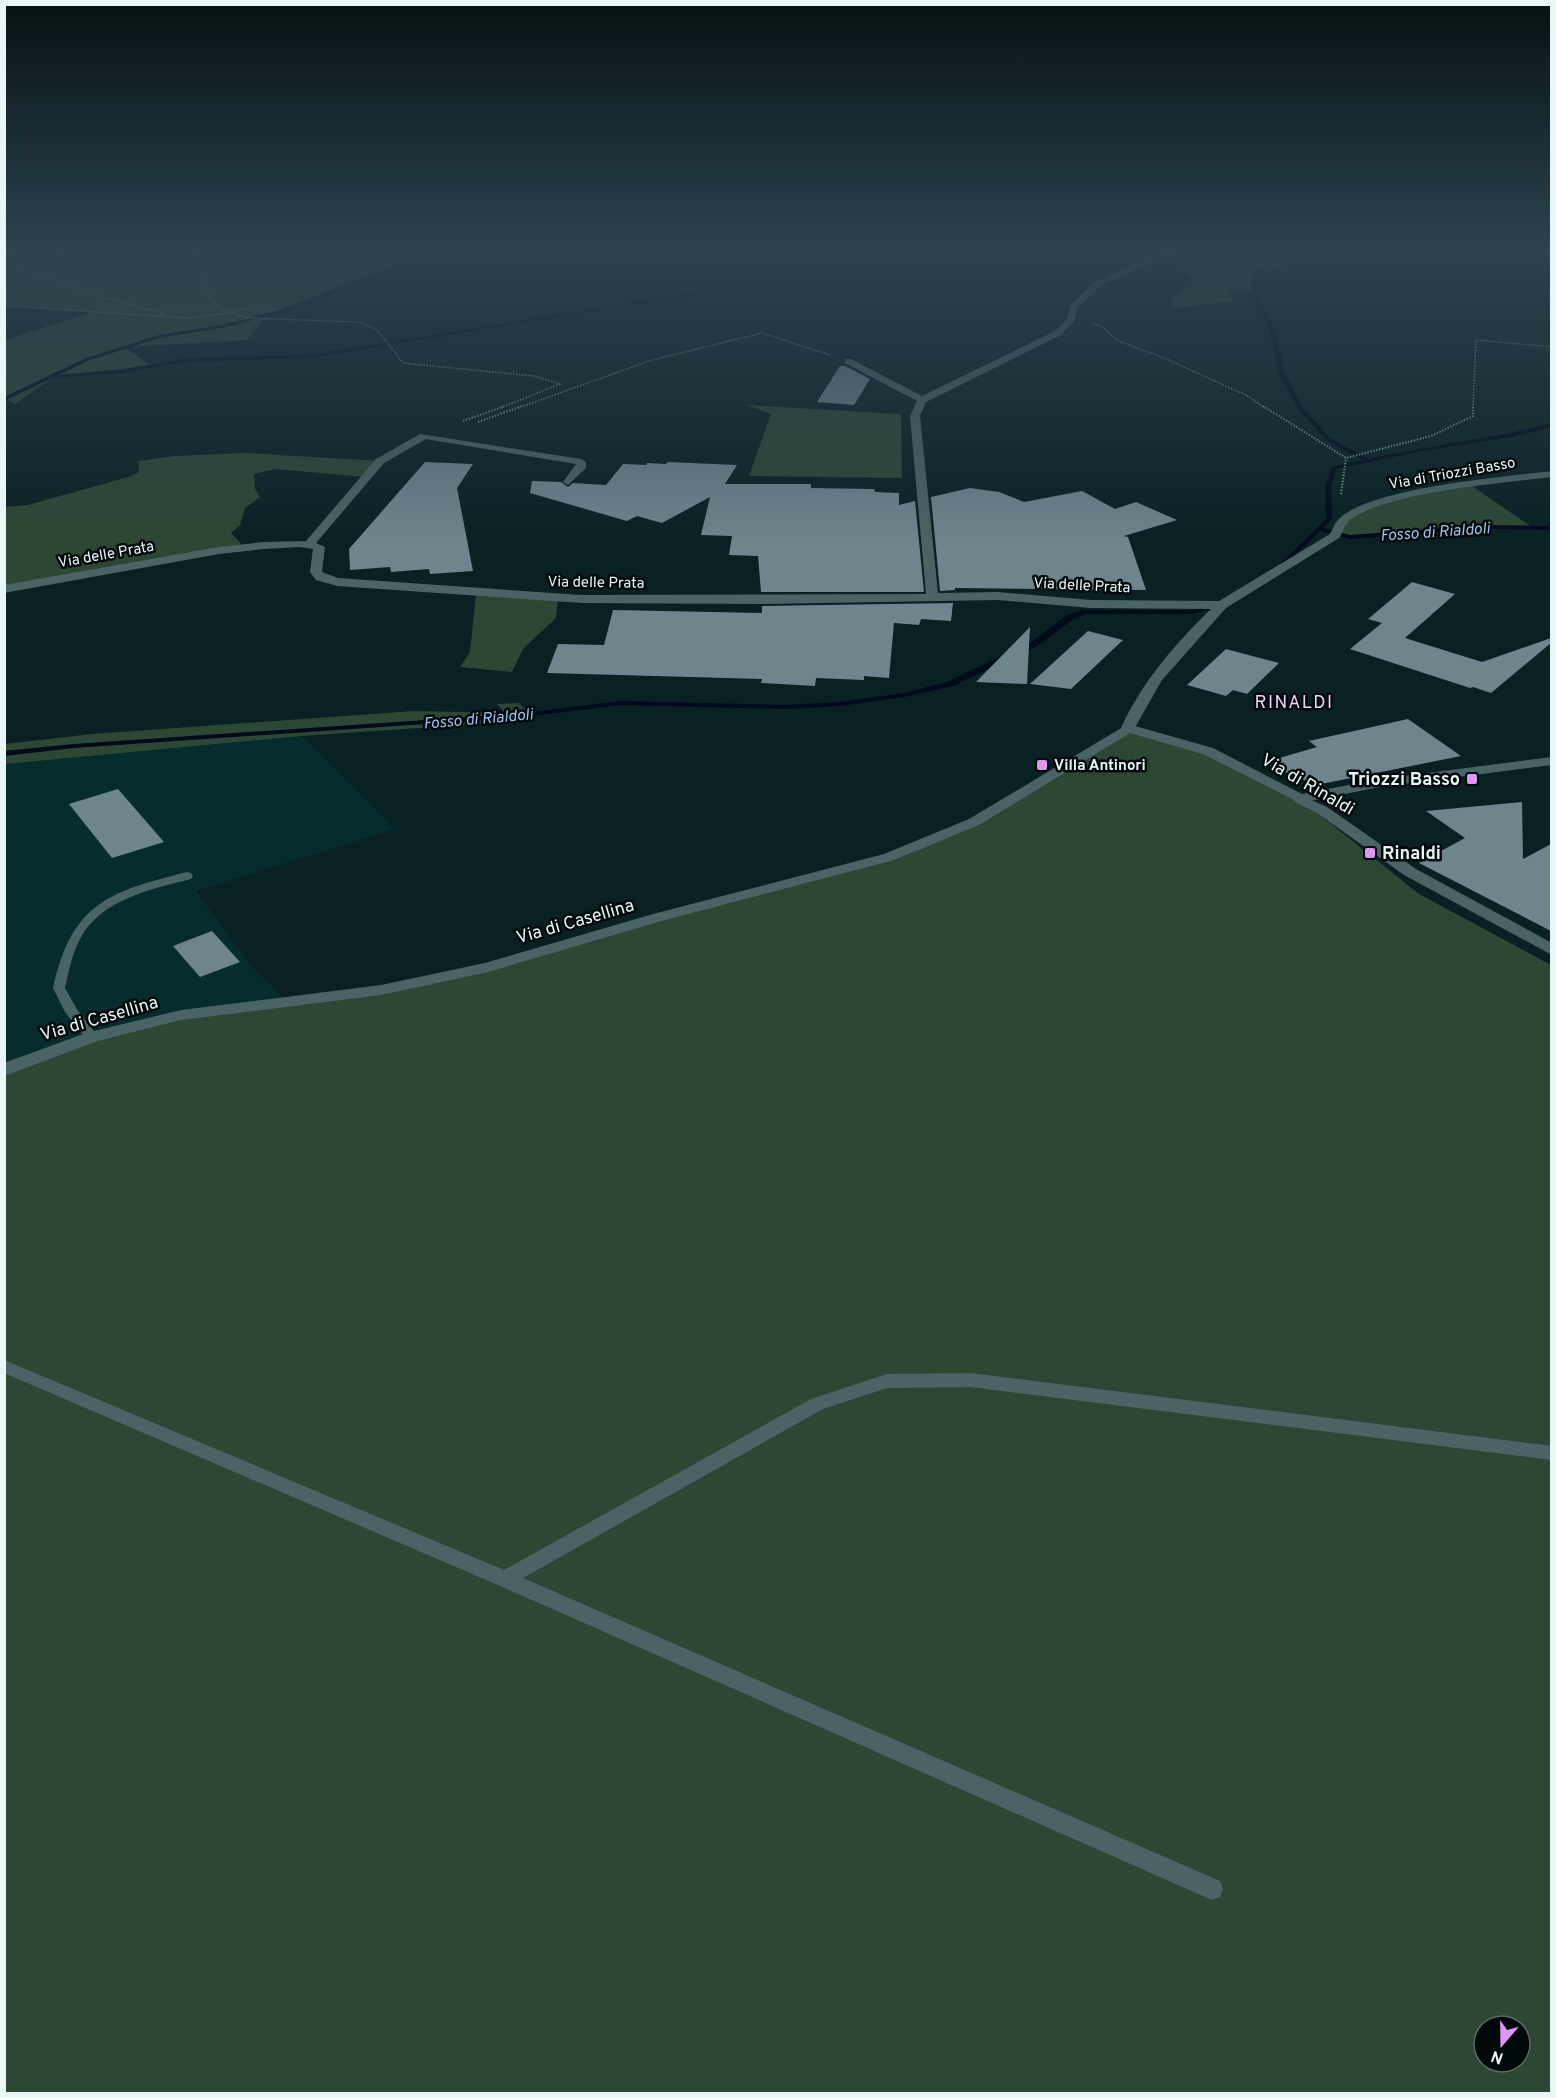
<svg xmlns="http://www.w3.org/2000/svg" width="1556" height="2098" viewBox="0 0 1556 2098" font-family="Overpass,sans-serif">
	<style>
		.built { fill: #072c2e }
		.green { fill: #2d4735; fill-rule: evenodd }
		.water { fill: #000a1b }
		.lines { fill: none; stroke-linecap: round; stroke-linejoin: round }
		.stream { fill: #000a1b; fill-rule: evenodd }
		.building { fill: #6e858e }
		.path-far1 { stroke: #788b8d; stroke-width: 1.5; stroke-dasharray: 1.5 1.5; stroke-linecap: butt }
		.path { stroke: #788b8d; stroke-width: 2; stroke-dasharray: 1.5 1.5; stroke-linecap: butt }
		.lane { fill: #4a6364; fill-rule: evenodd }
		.street { fill: #4a6364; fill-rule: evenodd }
		.secondary { fill: #4a6364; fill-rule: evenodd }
		.poi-dot { fill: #de98f2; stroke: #02090a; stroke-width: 2 }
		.labels { text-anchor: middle; stroke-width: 5; stroke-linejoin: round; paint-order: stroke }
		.far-street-label { font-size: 15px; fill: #e8f6f7; stroke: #02090a }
		.far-poi-label { font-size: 15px; font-weight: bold; fill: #e8f6f7; stroke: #02090a; text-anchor: start }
		.far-water-label { font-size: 16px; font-style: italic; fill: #98c4ee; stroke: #02090a }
		.far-quarter-label { font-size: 18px; letter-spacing: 1.5px; fill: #f2d4fa; stroke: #02090a }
		.poi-label { font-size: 18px; font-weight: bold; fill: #e8f6f7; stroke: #02090a; text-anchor: end }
		.street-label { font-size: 18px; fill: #e8f6f7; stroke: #02090a }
	</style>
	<rect width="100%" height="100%" fill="#092123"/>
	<path class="built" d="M302,736L395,829L196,891L250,965L287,1001L5,1070L4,764Z"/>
	<path class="green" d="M4,250H78L84,257L156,250H437L291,305L265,318L247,340L125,347L151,366L53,377L15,404L5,398V340L92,312L5,306Z
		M1177,250H1338L1256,274L1254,291H1229L1234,301L1173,308L1171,297L1189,288L1194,281L1167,254Z
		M747,405L901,414L902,478L749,476L771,414Z
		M244,453L380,461L365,477L275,469L254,474L255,489L260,497L245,508L240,525L231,533L244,547L5,589V507L28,505L128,477L139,472L138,461L175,456Z
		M1472,486L1532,527L1335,536C1357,492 1428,493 1472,486Z
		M476,593L558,598L556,618L523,649L512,672L460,667L470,652Z
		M519,703L535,720L302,736L5,764V744L92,734L414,711L505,713L497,704Z
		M1128,728L1208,751L1300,799L1419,894L1551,965V2093H5L4,1070L181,1015L381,990L488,967L889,857L974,822ZM1484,2026H1520V2062H1484Z"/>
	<path class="water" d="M78,250H156L93,259L84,257Z"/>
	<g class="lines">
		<path class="stream" d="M434,250H439L299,308L222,328L160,338L90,360L59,375L123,369L188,358L312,354L843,269L845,270L312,358L188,362L123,373L52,378L4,401V397L86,358L159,335L222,325L295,306Z
			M1311,250H1317L1272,264L1258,275L1255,281L1257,295L1276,332L1284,372L1304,409L1330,438L1368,459C1429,446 1491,439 1552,423V427L1513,437L1422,451L1336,469L1331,487L1332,519L1323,528L1350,535L1483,525L1552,526V530L1483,529L1350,539L1320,531L1285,565H1281V563L1326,519L1325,487L1332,467L1362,460L1326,440L1299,410L1278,372L1270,332L1253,295L1251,281L1254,274L1268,262Z
			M1216,603L1220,605L1219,607L1192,614H1085L1073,619L1039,645L953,686L904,697L840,706L785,709L621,705L515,718L74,748L4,756V751L74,744L515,714L621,701L785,705L840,702L904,693L947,682L1033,641L1067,615L1081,610H1192Z"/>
	</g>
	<path class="building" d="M840,366H845L870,379L854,405L817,402Z
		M425,462L473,464L457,488L473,571L430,574L429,569L391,572L390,567L350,570L349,549Z
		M668,462L737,465L725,484H811V488L874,489L875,492L899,493V505L915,501L924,592H761L758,556L729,555L732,536L701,535L710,497L662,523L637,516L627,521L530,493L532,481L561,482L568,487L573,483L606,485L623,464L646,465L647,463L666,464Z
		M970,488L999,492L1024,502L1082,491L1115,509L1136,502L1177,520L1124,536L1128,537L1146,590L955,588V590L940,591L931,497Z
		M1412,582L1455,594L1405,638L1482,662L1551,638V643L1491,693L1473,687L1470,688L1350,649L1382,623L1368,619Z
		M953,603L951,621L921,619L919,625L894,623L889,678L864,676V680L816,678L815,686L761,683L762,679L547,673L558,644L604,645L613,610L762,613V606Z
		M1030,627L1027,684L976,682Z
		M1088,631L1123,640L1071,689L1030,684Z
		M1226,649L1279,663L1247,694L1233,690L1226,696L1187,685Z
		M1408,719L1461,756L1316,785L1262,763L1317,747L1309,741Z
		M118,789L164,842L112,858L69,804Z
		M1522,802L1523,859L1551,844V931L1419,863L1465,838L1426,811Z
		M212,931L240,962L200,977L173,946Z"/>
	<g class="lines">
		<path class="path-far1" d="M13,250V261L20,268L106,298L165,314
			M59,250L62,256L80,261L149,258L198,262
			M197,250V258L211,301L220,309L248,318L359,322L377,330L403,363L534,376L560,384L500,408
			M649,250L664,256
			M1386,250L1432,259L1452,252L1552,259
			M4,306L189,318L231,313L250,307
			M1093,324L1102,327L1118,341L1164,358L1246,395L1265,408
			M518,408L649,361L762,333L830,355
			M1473,408L1476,340L1552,347"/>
		<path class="path" d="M1263,406L1346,458L1431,436L1473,416V406
			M463,421L505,406
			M478,422L522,406
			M1341,494L1346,458"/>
		<path class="lane" d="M187,872L191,873L193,876L191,879C152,889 101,899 80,939C72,954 69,971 65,988L78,1011L99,1037L97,1040H87L65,1012L53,988C72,903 108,892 187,872Z
			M4,1360L504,1570L811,1399L887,1374L971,1373L1552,1446V1460L971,1387L887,1388L823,1409L523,1578L1220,1881L1223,1889L1220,1897L1212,1900L498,1585L4,1373Z"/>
		<path class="street" d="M1171,250H1181L1102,285L1077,308L1075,320L1061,335L926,402L920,416L938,593L998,592L1091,600L1219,601L1330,534C1333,529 1335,522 1340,518C1374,487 1503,477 1552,471V477C1506,483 1380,492 1348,522C1344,526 1342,534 1339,538L1226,608L1162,680L1133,731L1128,732L1121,728C1142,682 1175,644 1211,609L1091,608L998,600L764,604L581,603L337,586L316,580L310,572L313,549L299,547L264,549L219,554L4,593V585L219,547L264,542L306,541L376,459L420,434L581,459L586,462V468L568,485L563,482L576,464L426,439L384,463L316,543L325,547L322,572L338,578L581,595L926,594L910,416L917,401L845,363V359H851L922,396L1055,331L1067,319L1070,305L1096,281Z
			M1300,795L1327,807L1416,869L1552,943V955L1404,875L1317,813L1295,802L1293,799Z"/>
		<path class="secondary" d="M1128,724L1213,748L1302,794L1380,779L1552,757V765L1380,787L1300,803L1203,754L1130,733L979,825L894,860L665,920L488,972L381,995L181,1020L98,1041L4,1076V1063L86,1033L181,1010L381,985L485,963L653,914L884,854L969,819Z"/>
	</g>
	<linearGradient id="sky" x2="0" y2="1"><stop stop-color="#051213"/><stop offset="0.46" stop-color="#2c4350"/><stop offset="1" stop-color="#2c4350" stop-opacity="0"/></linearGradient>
	<rect width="1556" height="543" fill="url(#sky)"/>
	<g class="poi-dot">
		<rect x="1036" y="759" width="12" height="12" rx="3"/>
		<rect x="1466" y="773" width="12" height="12" rx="3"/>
		<rect x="1364" y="847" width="12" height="12" rx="3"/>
	</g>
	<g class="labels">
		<g class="far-street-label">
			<text transform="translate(1452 473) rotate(-10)" y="5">Via di Triozzi Basso</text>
			<text transform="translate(106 554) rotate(-10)" y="5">Via delle Prata</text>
			<text transform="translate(596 582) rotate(1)" y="5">Via delle Prata</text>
			<text transform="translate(1082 585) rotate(3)" y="5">Via delle Prata</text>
		</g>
		<g class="far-poi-label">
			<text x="1054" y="770">Villa Antinori</text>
		</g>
		<g class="far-water-label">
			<text transform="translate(1435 531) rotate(-4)" y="6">Fosso di Rialdoli</text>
			<text transform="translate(478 718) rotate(-5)" y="6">Fosso di Rialdoli</text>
		</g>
		<g class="far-quarter-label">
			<text x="1294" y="708">RINALDI</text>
		</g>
		<g class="poi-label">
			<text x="1460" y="785">Triozzi Basso</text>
			<text x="1382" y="859" text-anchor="start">Rinaldi</text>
		</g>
		<g class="street-label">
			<text transform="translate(1308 784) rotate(30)" y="6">Via di Rinaldi</text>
			<text transform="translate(575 921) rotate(-16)" y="6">Via di Casellina</text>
			<text transform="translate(99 1018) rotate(-16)" y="6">Via di Casellina</text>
		</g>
	</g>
	<rect width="1556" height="2098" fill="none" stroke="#e8f6f7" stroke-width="12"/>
	<g transform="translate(1502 2044) rotate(200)"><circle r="28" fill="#02090a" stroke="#5e6869" stroke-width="1.5"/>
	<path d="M0-4.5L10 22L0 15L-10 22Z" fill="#de98f2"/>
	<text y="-9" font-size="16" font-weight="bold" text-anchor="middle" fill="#e8f6f7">N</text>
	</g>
</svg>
